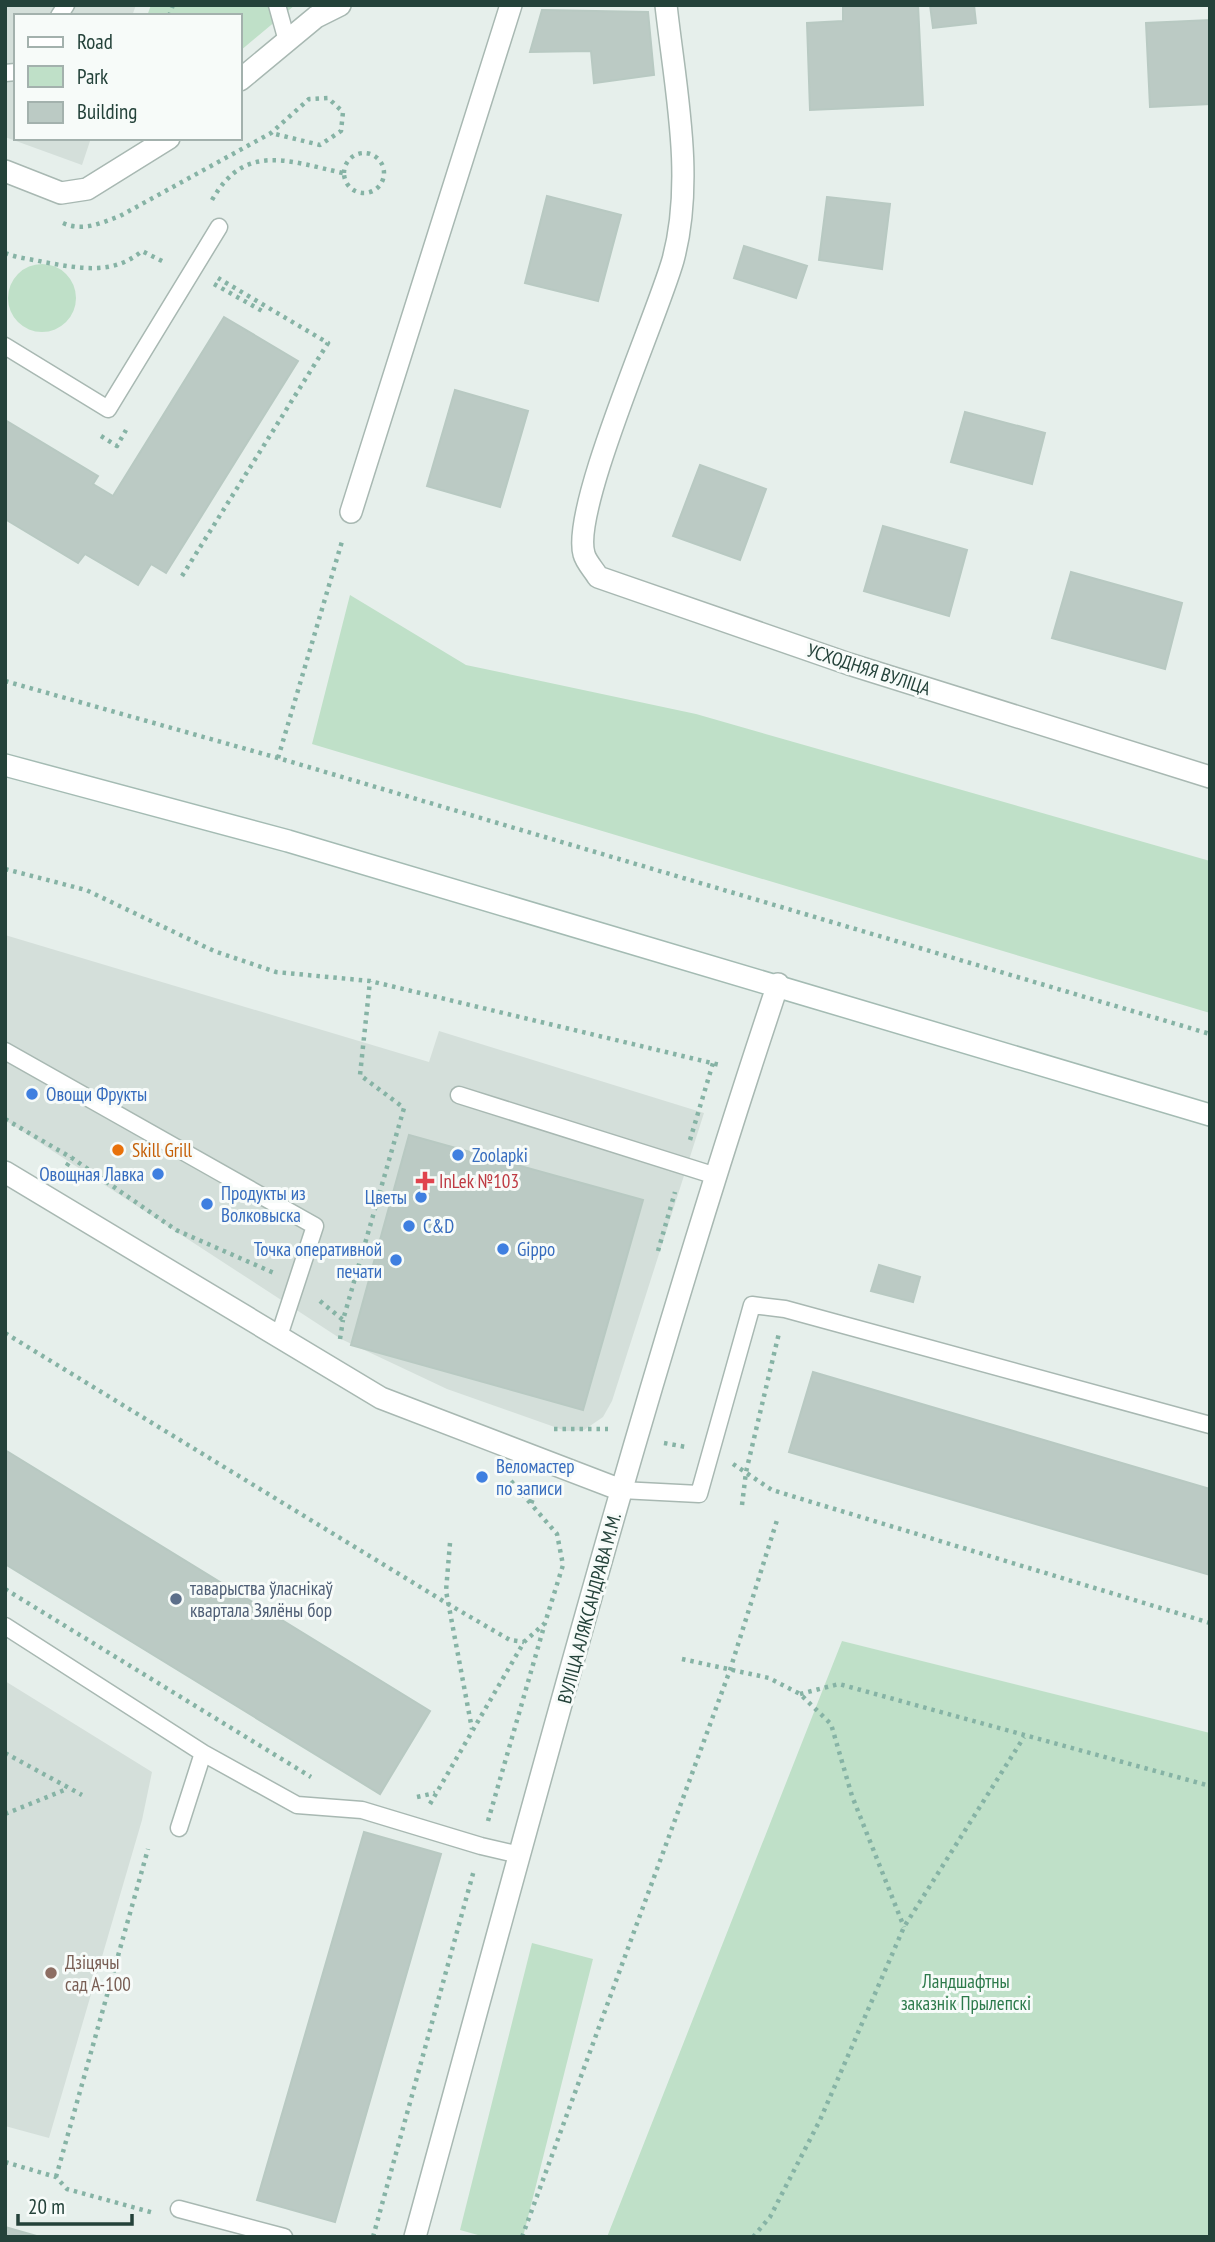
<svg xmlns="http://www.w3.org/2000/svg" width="1215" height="2242" viewBox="0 0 1215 2242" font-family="'PT Sans Narrow',sans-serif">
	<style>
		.built { fill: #d4dfda }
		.green { fill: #bfe0c8 }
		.building { fill: #bbcac4; stroke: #b8c9c2; stroke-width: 2 }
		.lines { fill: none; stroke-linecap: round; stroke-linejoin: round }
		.service-casing { stroke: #a8b8b2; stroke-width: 19 }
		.minor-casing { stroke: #a8b8b2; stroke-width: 24 }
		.secondary-casing { stroke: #a4bbb3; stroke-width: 24 }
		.path { stroke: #86b3a5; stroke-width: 4.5; stroke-dasharray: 3.5 5; stroke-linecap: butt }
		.service { stroke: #fff; stroke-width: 16 }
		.minor { stroke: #fff; stroke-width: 21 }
		.secondary { stroke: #fff; stroke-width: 21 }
		.shop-dot { fill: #3f7fe0; stroke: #f7fbf9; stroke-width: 2.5 }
		.food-dot { fill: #e8710a; stroke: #f7fbf9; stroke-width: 2.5 }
		.health-dot { fill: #e0444e; stroke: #f7fbf9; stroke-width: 2.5 }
		.service-dot { fill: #5c6f8a; stroke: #f7fbf9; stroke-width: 2.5 }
		.education-dot { fill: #8d6e63; stroke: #f7fbf9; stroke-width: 2.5 }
		.labels { text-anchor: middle; stroke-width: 6; stroke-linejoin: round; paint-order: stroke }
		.street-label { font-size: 19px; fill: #24423a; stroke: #f7fbf9 }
		.shop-label { font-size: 19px; fill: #366cbe; stroke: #f7fbf9; text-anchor: start }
		.food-label { font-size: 19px; fill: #c56008; stroke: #f7fbf9; text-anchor: start }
		.health-label { font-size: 19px; fill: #be3a42; stroke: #f7fbf9; text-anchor: start }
		.service-label { font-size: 19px; fill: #4e5e75; stroke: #f7fbf9; text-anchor: start }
		.education-label { font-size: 19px; fill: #785e54; stroke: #f7fbf9; text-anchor: start }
		.park-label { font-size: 19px; fill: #2d7a4b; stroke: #f7fbf9 }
	</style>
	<rect width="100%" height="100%" fill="#e6efeb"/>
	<path class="built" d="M5,5H136L132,16H16V138H91L82,165L5,137Z
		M5,935L429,1062L439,1031L704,1113L612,1401L603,1417L584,1430L566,1431L447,1389L341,1339L5,1120Z
		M5,1681L152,1772L142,1820L49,2138L5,2126Z"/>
	<path class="green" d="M151,5H295L240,51V16H147Z
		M8 298a34 34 0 1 1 68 0a34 34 0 1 1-68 0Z
		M350,595L466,665L696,714L1210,861V1013L312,744Z
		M842,1641L1210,1733V2237H607Z
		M532,1943L593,1959L523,2237H485L460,2230Z"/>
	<path class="building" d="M843,5H918L923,105L810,110L807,23L843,21Z
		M930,5H974L976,23L933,28Z
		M542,10L648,12L654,75L594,83L591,51L530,52Z
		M1210,20V104L1150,107L1146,23Z
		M547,196L621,215L598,301L525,283Z
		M827,197L890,204L882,269L819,260Z
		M744,246L807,266L796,298L734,278Z
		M224,317L298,361L166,573L151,564L138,585L85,554L78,563L5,519V420L98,476L93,484L113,496Z
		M455,390L528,411L500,507L427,486Z
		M965,412L1045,433L1032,484L951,462Z
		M700,465L766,489L740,560L673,536Z
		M883,526L967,550L949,616L864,591Z
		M1071,572L1182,603L1165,669L1052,638Z
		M409,1135L643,1200L583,1410L351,1345Z
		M879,1265L920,1277L913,1302L871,1291Z
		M813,1372L1210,1489V1575L789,1452Z
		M5,1450L430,1711L380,1794L5,1564Z
		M364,1832L441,1854L335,2222L257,2200Z
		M5,2227L40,2237H5Z"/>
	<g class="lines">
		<defs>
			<path id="service" d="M277,5L287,41
				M59,16L66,5
				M5,73L16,72
				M5,346L108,409L219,227
				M5,1051L315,1226L279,1336
				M459,1095L716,1176
				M621,1490L699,1494L752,1305L785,1309L1210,1425
				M5,1626L203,1753L297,1805L362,1810L481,1846L520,1855
				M179,1828L203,1753
				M179,2209L284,2237"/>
			<path id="minor" d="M666,5C675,87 695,179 673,260C657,317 571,509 584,554C586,562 594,570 598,577L849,664L1210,777
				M240,80L316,17L340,5
				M5,171L61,193L87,189L169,138
				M351,512L511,5
				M5,1172L381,1398L621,1490
				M415,2237C530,1818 640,1396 778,984"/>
			<path id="secondary" d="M5,765L288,841L1210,1115"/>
		</defs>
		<use href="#service" class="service-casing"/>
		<use href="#minor" class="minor-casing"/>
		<use href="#secondary" class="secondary-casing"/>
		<path class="path" d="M169,16L173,5
			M344 173a20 20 0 1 1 40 0a20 20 0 1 1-40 0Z
			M212,200C245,142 288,161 343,173
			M63,223C83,232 101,223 120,216L271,133L309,99L328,98L343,112L341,131L320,145L271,133
			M5,253C17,258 31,259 43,262C79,268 112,276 142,251L166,263
			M214,284L264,312
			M101,436L117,446L126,430
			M182,576L328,343L218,278
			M5,681L278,758L1210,1034
			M278,758L343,538
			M5,869L86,890L214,951L276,972L370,981L720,1065
			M5,1119L72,1158L176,1230L274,1273
			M690,1140L713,1063
			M62,1173L72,1158
			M658,1251L675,1192
			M320,1301L343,1320L404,1108L360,1075L370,981
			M5,1333L448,1604L510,1640L524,1642
			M340,1339L343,1320
			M554,1429H608
			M664,1443L686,1447
			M733,1464L772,1490L1210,1623
			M511,1481L531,1504
			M742,1505L746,1472L779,1333
			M450,1543L446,1591L472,1729
			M5,1589L311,1777
			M682,1659L769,1678L800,1694L831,1724L852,1796L904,1927
			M800,1694L839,1684L1210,1786
			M5,1753L82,1795
			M417,1797L435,1793
			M430,1804L524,1642L545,1623L563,1565L557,1534L531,1504L536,1490
			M5,1814L67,1789
			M488,1821L545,1623
			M5,2162L56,2177L67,2189L154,2213
			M56,2177L148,1849
			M373,2237L474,1870
			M522,2237L730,1670L778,1517
			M753,2237L770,2217L820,2120L904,1927L1024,1737"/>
		<use href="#service" class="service"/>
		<use href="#minor" class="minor"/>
		<use href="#secondary" class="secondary"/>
	</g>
	<g class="shop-dot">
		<circle cx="32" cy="1094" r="7"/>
		<circle cx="458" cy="1155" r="7"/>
		<circle cx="158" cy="1174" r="7"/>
		<circle cx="421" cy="1197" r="7"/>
		<circle cx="207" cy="1204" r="7"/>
		<circle cx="409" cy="1226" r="7"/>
		<circle cx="503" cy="1249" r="7"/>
		<circle cx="396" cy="1260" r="7"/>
		<circle cx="482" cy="1477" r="7"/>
	</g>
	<circle class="food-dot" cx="118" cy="1150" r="7"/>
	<path class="health-dot" d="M421.5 1170.5h7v7h7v7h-7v7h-7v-7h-7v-7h7z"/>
	<circle class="service-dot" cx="176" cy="1599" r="7"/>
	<circle class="education-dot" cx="51" cy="1973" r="7"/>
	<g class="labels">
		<g class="street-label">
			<text transform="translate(869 669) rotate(18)" y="7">УСХОДНЯЯ ВУЛІЦА</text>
			<text transform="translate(589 1608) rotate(-75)" y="7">ВУЛІЦА АЛЯКСАНДРАВА М.М.</text>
		</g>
		<g class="shop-label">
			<text x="46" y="1101">Овощи Фрукты</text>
			<text x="472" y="1162">Zoolapki</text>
			<text x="144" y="1181" text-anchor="end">Овощная Лавка</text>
			<text x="221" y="1200">Продукты из<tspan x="221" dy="22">Волковыска</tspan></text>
			<text x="407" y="1204" text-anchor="end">Цветы</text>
			<text x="423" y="1233">C&amp;D</text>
			<text x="382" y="1256" text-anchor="end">Точка оперативной<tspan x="382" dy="22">печати</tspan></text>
			<text x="517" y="1256">Gippo</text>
			<text x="496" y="1473">Веломастер<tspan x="496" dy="22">по записи</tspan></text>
		</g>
		<g class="food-label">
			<text x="132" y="1157">Skill Grill</text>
		</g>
		<g class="health-label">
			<text x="439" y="1188">InLek №103</text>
		</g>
		<g class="service-label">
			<text x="190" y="1595">таварыства ўласнікаў<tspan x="190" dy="22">квартала Зялёны бор</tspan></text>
		</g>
		<g class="education-label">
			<text x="65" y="1969">Дзіцячы<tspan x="65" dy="22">сад А-100</tspan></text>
		</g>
		<g class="park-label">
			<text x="966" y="1988">Ландшафтны<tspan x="966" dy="22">заказнік Прылепскі</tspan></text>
		</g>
	</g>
	<rect width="1215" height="2242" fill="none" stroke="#24423a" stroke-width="14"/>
	<rect x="14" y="14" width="228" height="126" fill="#f7fbf9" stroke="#a3b1ad" stroke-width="2"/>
	<rect x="28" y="37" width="35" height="10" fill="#ffffff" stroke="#a3b1ad" stroke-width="2"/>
	<text x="77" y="49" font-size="21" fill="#24423a">Road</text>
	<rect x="28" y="66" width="35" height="21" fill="#bfe0c8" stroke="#a3b1ad" stroke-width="2"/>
	<text x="77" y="84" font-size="21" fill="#24423a">Park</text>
	<rect x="28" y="102" width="35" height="21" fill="#bbcac4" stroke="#a3b1ad" stroke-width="2"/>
	<text x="77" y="119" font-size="21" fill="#24423a">Building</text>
	<path d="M18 2214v10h114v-10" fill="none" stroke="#24423a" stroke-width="3.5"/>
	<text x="28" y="2214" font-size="21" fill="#24423a" stroke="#f7fbf9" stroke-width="5" paint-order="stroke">20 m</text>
</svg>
